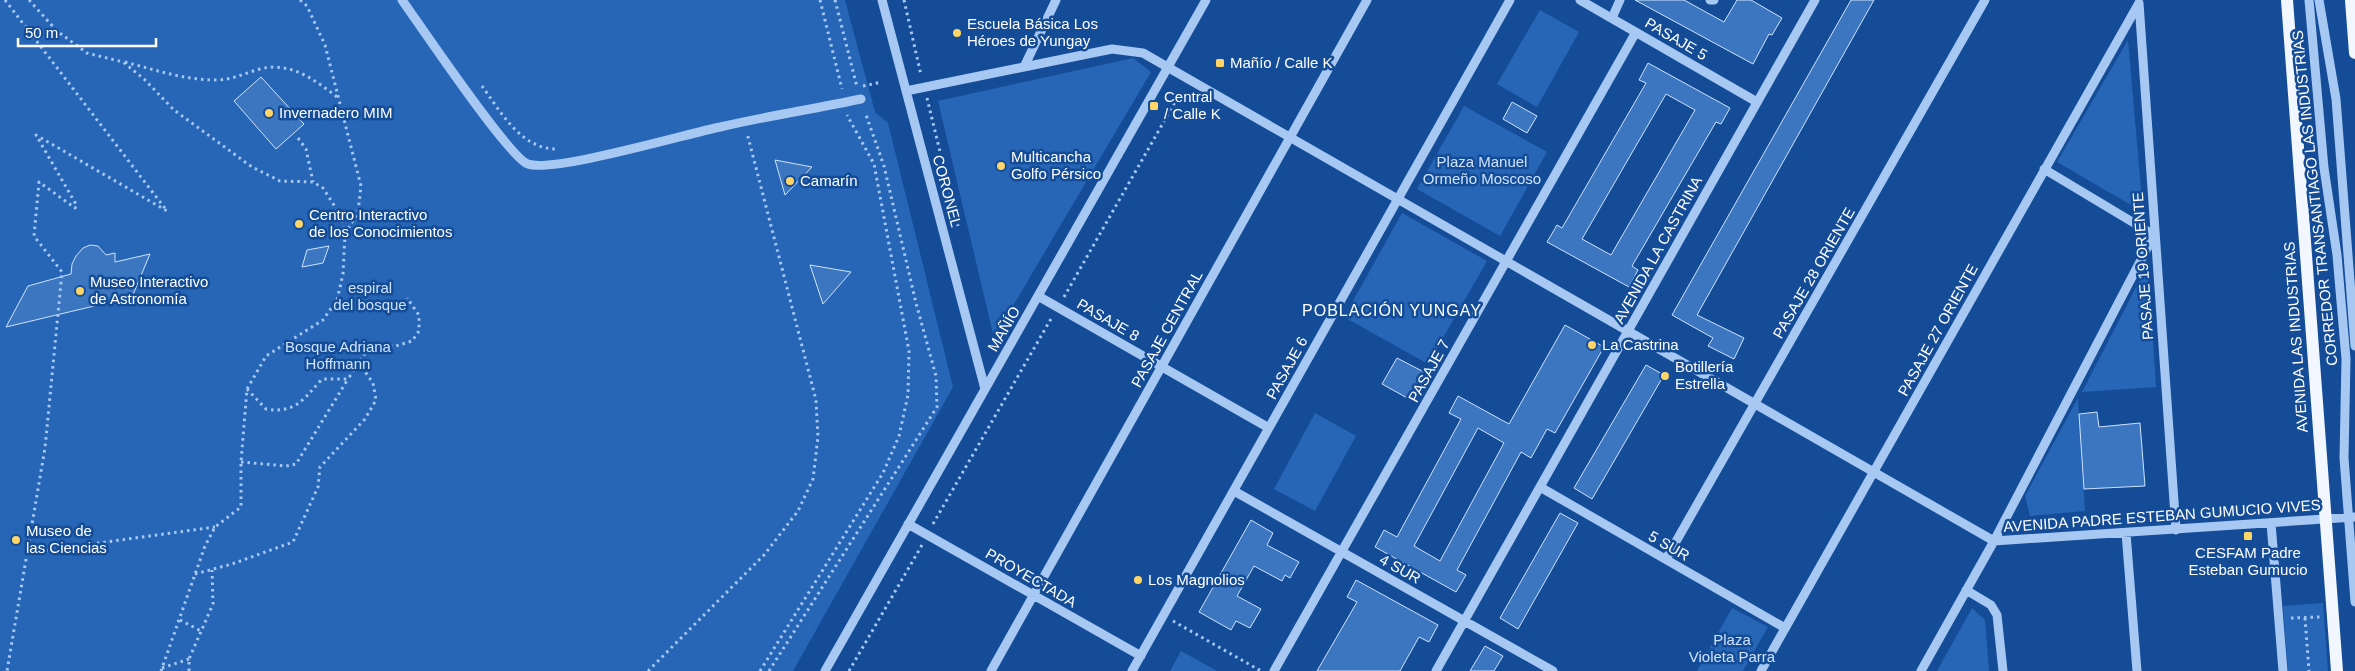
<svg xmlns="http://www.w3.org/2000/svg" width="2355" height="671" viewBox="0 0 2355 671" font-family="Helvetica,sans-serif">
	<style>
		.green { fill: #2766b6 }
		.building { fill: #3d76c0; stroke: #cee3fd; fill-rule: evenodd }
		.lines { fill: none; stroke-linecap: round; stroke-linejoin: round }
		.path { stroke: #a6c8f3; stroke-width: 3; stroke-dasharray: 2.5 4; stroke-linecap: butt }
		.minor { stroke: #a6c8f3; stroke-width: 9 }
		.major { stroke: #f2f7ff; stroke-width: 12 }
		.poi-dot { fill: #ffd568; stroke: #144c98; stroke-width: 2 }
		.labels { text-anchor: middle; stroke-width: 5; stroke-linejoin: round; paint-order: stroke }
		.poi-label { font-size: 15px; fill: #fff; stroke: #144c98; text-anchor: start }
		.street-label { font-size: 15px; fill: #fff; stroke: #144c98 }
		.park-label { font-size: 15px; fill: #cee3fd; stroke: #144c98 }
		.neighbourhood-label { font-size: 16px; letter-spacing: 1px; fill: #fff; stroke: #144c98 }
	</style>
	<rect width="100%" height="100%" fill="#144c98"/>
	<path class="green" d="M0,0H845L875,112L888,123L953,387L793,671H0Z
		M1540,10L1579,32L1537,107L1497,84Z
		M2128,40L2143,212L2057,162Z
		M1133,58L1151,72L994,338L938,101Z
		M1464,106L1547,152L1500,236L1417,189Z
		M1402,213L1487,261L1428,364L1344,317Z
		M2148,264L2156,387L2082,392Z
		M2078,398L2085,511L2030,516L2025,496Z
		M1315,413L1356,436L1315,511L1274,489Z
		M2323,603L2328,671H2288L2283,606Z
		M1732,608L1768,627L1743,671H1697Z
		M1972,608L1985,620L1989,671H1937Z
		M1181,651L1217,671H1170Z"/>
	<path class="building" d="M1635,0H1684L1724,22L1737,0H1751L1782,18L1772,35L1769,34L1753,64Z
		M1851,0H1874L1697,315L1744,338L1734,359L1708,346L1713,338L1672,315Z
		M1648,63L1730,108L1721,124L1716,122L1632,266L1638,270L1629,287L1547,242L1557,225L1562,228L1646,83L1639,80ZM1666,94L1695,110L1611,255L1582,239Z
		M261,77L304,124L276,149L234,101Z
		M1512,102L1537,116L1527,133L1503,119Z
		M775,160L812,167L785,195Z
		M90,245L98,246L106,255L115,253V262L150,254L132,297L6,327L28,286L71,274L72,264L76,256L83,248Z
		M329,246L323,263L302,267L307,250Z
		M810,265L851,272L823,304Z
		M1565,325L1604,347L1555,433L1547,429L1531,458L1521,452L1457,570L1466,575L1456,592L1375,547L1384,530L1397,537L1461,419L1449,413L1458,396L1509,424ZM1478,428L1504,443L1440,561L1414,546Z
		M1397,358L1424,372L1409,399L1382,384Z
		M1646,365L1664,375L1592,499L1574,488Z
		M2097,412L2099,427L2140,423L2145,486L2084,489L2079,414Z
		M1560,513L1578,523L1518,629L1500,618Z
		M1251,520L1273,533L1267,545L1299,562L1290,578L1285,575L1282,581L1254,566L1237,596L1261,609L1250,628L1236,621L1231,630L1199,612Z
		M1356,580L1438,625L1429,642L1419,637L1400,671H1317L1357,602L1347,597Z
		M1485,646L1503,656L1494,671H1470Z"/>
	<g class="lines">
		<path class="path" d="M5,0L167,211L36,135L77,206L75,208L39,182L34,236L62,272L45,448L7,671
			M29,0L57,31L87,53L123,62L144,79L174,110L252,167L280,181L313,182L323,188L341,216L345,235L344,253L343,274L337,300L323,320L266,356L247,389L241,462V507L215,527L205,546L161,671
			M300,0L307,6L325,45L361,186L358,212L345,234
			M820,0L842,89
			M835,0L857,87
			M904,0L921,75
			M125,62C155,70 185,80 216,80C232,80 245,73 260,69C290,61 315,80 337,97
			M482,86C500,111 521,149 556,149
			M863,86L882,82
			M927,98L958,226
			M298,138L306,149L313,182
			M1064,297L1179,95
			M247,389L266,409C295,414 304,399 322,379H348L371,344L396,346L412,341L419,331V315L407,298
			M241,462L286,466L296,464L348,379
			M933,524L1052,317
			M26,553L215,527
			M195,574L232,564L293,542L318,487L320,467L365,419L376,400L373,383L359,363
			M2291,618L2320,617
			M2305,618L2309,671
			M180,620L201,631
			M1173,621L1261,671
			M162,668L189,659
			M189,671V659L213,604L212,570
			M648,671L764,555L798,511L813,479L818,437L816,400L747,133
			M760,671L883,473L899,436L908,395L909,351L874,164L847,115
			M769,671L937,407L936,376L916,303L884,166L865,112
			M849,671L922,545"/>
		<path class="minor" d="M402,0C420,25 509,158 528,164C553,173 686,134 720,127C767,116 814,109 861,99
			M882,0L985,389
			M1580,0L1757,102
			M1710,0H1714
			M2309,0L2324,168L2337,255L2346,359L2344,458L2355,602
			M2319,0L2336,99L2355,346
			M2139,3L2176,530
			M1612,18L1620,0
			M1024,67L1056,0
			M906,91L1112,49L1143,53L1994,541L2355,517
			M1038,296L1269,428
			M1540,487L1785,628
			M1234,491L1553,671
			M2271,523L2283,671
			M908,524L1141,656
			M2126,533L2137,671
			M1666,559L1985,0
			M1966,590L1991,605L1997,615L2003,671
			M825,671L1206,0
			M991,671L1367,0
			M1132,671L1510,0
			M1274,671L1636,32
			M1436,671L1815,0
			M1761,671L2139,3
			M1921,671L1994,541L2154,235L2044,169"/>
		<path class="major" d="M2287,0L2337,671
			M2351,0L2355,53"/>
	</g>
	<g class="poi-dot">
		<circle cx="957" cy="33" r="5"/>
		<rect x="1215" y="58" width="10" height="10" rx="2.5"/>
		<rect x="1149" y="101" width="10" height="10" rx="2.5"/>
		<circle cx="269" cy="113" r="5"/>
		<circle cx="1001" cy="166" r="5"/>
		<circle cx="790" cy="181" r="5"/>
		<circle cx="299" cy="224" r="5"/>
		<circle cx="80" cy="291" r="5"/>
		<circle cx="1592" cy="345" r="5"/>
		<circle cx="1665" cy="376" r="5"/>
		<rect x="2243" y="531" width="10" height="10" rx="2.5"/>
		<circle cx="16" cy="540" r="5"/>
		<circle cx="1138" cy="580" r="5"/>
	</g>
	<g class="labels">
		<g class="poi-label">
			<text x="967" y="29">Escuela Básica Los<tspan x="967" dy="17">Héroes de Yungay</tspan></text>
			<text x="1230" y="68">Mañío / Calle K</text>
			<text x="1164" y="102">Central<tspan x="1164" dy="17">/ Calle K</tspan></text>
			<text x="279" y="118">Invernadero MIM</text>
			<text x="1011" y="162">Multicancha<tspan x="1011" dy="17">Golfo Pérsico</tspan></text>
			<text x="800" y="186">Camarín</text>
			<text x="309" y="220">Centro Interactivo<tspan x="309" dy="17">de los Conocimientos</tspan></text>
			<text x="90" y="287">Museo Interactivo<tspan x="90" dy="17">de Astronomía</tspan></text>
			<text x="1602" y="350">La Castrina</text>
			<text x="1675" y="372">Botillería<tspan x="1675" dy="17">Estrella</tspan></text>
			<text x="26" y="536">Museo de<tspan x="26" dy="17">las Ciencias</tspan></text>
			<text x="2248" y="558" text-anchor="middle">CESFAM Padre<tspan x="2248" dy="17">Esteban Gumucio</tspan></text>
			<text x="1148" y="585">Los Magnolios</text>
		</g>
		<g class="street-label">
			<text transform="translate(1676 39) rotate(30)" y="5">PASAJE 5</text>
			<text transform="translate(947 191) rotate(75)" y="5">CORONEL</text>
			<text transform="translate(2315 198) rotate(-96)" y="5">CORREDOR TRANSANTIAGO LAS INDUSTRIAS</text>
			<text transform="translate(1658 250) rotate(-61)" y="5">AVENIDA LA CASTRINA</text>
			<text transform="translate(2143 266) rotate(-94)" y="5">PASAJE 19 ORIENTE</text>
			<text transform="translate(1814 273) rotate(-60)" y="5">PASAJE 28 ORIENTE</text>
			<text transform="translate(1108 320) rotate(30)" y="5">PASAJE 8</text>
			<text transform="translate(1004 329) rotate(-60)" y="5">MAÑÍO</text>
			<text transform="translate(1167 329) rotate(-61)" y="5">PASAJE CENTRAL</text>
			<text transform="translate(1938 330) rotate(-61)" y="5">PASAJE 27 ORIENTE</text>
			<text transform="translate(2296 337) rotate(-94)" y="5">AVENIDA LAS INDUSTRIAS</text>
			<text transform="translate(1287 368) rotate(-61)" y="5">PASAJE 6</text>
			<text transform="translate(1429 371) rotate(-61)" y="5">PASAJE 7</text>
			<text transform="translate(2162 516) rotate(-4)" y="5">AVENIDA PADRE ESTEBAN GUMUCIO VIVES</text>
			<text transform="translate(1669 546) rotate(30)" y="5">5 SUR</text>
			<text transform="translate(1400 569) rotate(29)" y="5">4 SUR</text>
			<text transform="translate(1031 578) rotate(30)" y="5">PROYECTADA</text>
		</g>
		<g class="park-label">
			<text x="1482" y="167">Plaza Manuel<tspan x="1482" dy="17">Ormeño Moscoso</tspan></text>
			<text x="370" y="293">espiral<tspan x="370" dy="17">del bosque</tspan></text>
			<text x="338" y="352">Bosque Adriana<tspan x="338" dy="17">Hoffmann</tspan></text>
			<text x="1732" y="645">Plaza<tspan x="1732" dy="17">Violeta Parra</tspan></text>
		</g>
		<g class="neighbourhood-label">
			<text x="1392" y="316">POBLACIÓN YUNGAY</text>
		</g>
	</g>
	<path d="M18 38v8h138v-8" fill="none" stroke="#ffffff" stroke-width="2.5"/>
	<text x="25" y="38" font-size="15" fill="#ffffff" stroke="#144c98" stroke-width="4" paint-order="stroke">50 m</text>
</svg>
